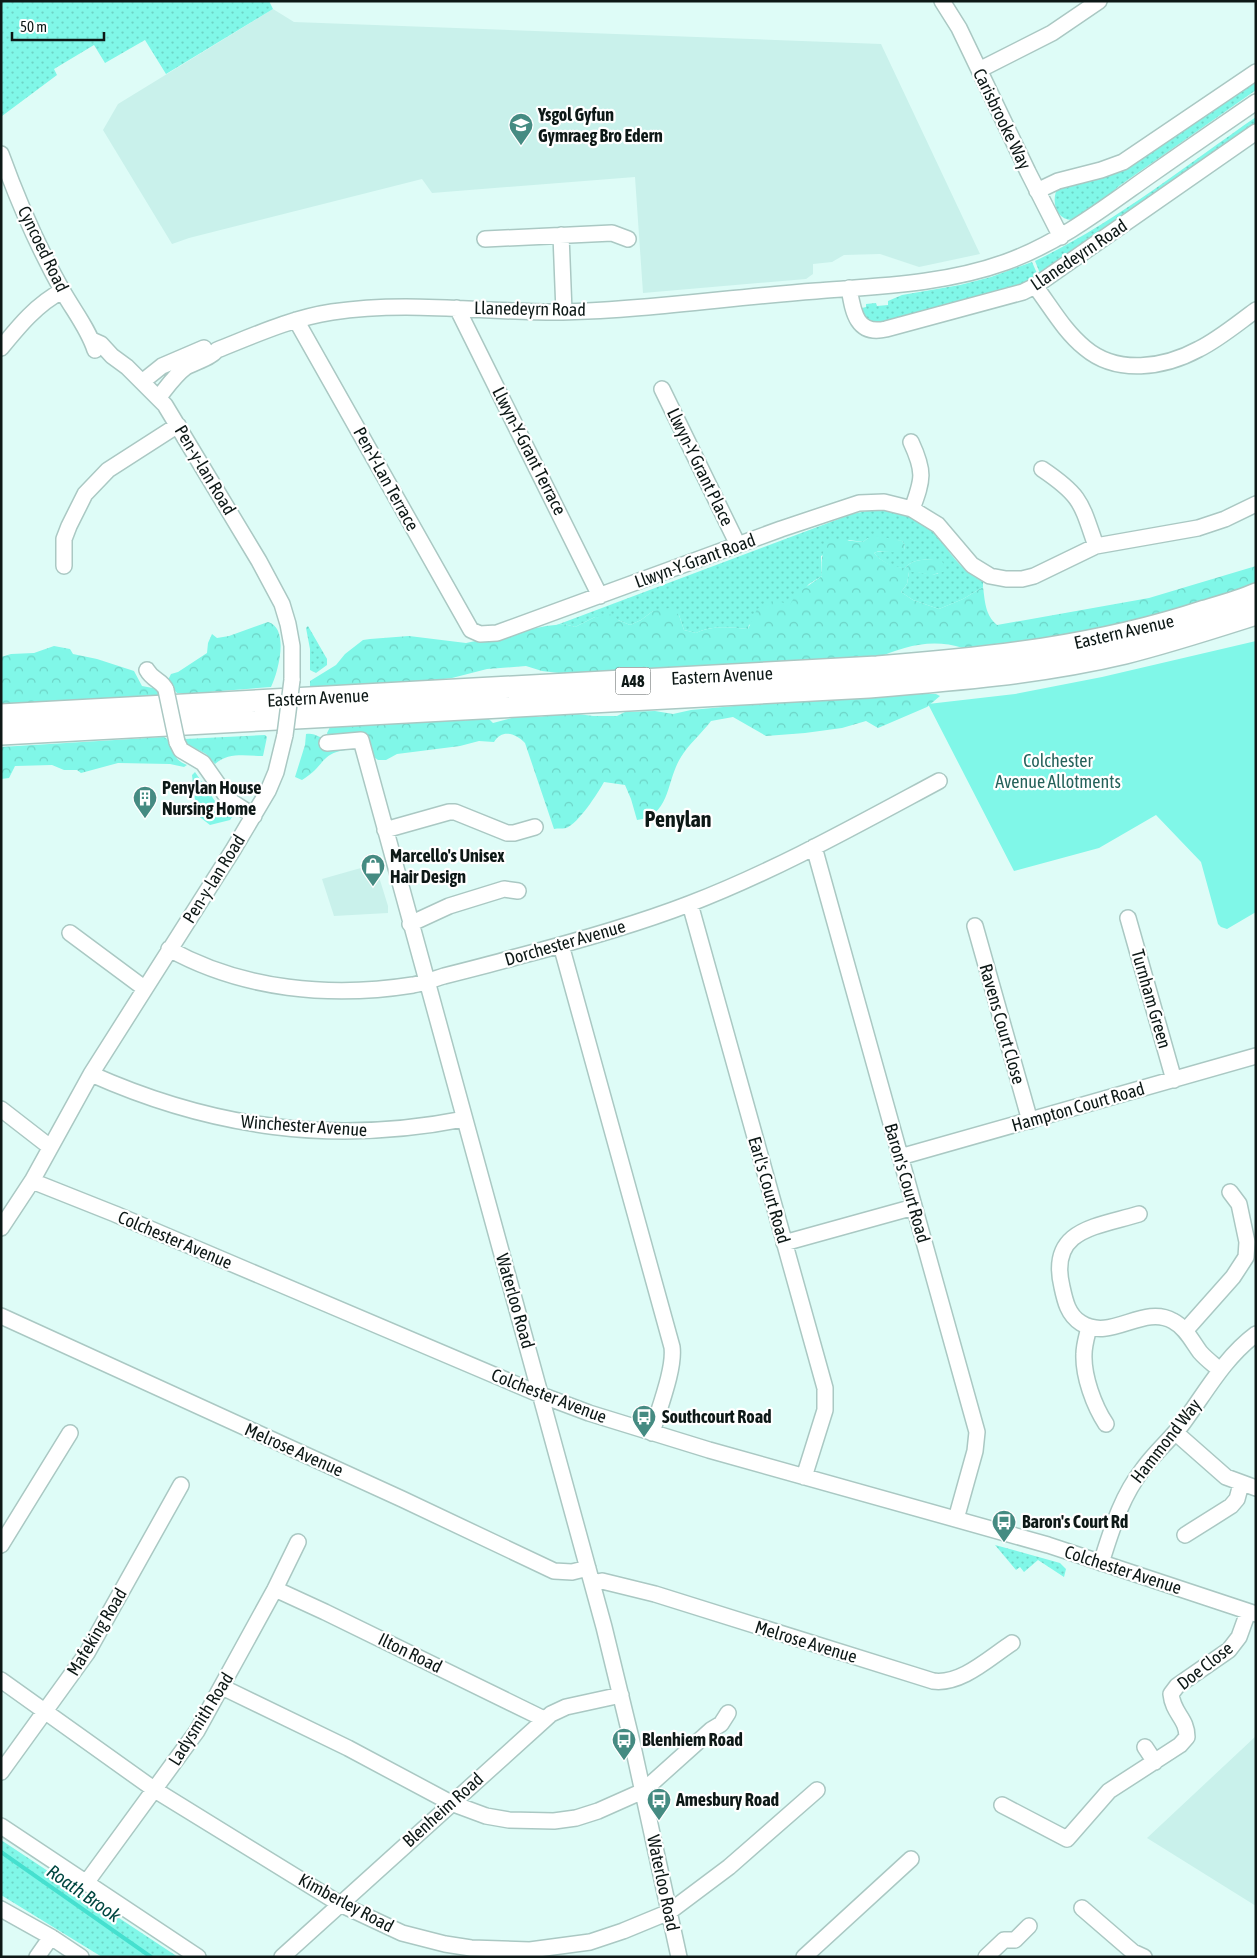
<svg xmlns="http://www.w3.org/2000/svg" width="1257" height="1958" viewBox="0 0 1257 1958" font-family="'Asap Condensed',sans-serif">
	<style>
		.built { fill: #c9f1eb }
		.grass { fill: url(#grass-dots) }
		.forest { fill: url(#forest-crowns) }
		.garden { fill: #80f7e8 }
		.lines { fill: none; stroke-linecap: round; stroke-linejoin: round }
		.stream { stroke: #45e0cf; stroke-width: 4 }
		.minor-casing { stroke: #aac8c3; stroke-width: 18 }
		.highway-casing { stroke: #aac8c3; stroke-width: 24 }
		.minor { stroke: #fff; stroke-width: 15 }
		.highway { stroke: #fff; stroke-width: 21 }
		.minor-bridge-casing { stroke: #aac8c3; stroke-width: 18; stroke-linecap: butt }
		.minor-bridge { stroke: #fff; stroke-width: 15 }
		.labels { text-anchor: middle; stroke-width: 4.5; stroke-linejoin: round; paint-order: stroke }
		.shield { fill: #fff; stroke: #565d5c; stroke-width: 1 }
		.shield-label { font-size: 16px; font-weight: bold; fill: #0d1816 }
		.poi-label { font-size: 18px; font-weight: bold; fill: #0d1816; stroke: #fff; text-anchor: start }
		.street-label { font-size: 18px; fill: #0d1816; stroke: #fff }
		.park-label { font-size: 18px; fill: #25625b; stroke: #fff }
		.water-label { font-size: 19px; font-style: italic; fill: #004741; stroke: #fff }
		.district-label { font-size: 22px; font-weight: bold; fill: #0d1816; stroke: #fff }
	</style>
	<defs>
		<pattern id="grass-dots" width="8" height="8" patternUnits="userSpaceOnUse" patternTransform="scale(1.25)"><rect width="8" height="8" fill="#80f7e8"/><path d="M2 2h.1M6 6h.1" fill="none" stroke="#6dd3c6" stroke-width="1.8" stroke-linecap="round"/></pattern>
		<pattern id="forest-crowns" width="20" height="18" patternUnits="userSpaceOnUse" patternTransform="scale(1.25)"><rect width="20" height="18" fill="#80f7e8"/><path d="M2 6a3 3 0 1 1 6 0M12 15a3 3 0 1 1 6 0" fill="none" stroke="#6dd3c6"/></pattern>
	</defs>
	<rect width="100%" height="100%" fill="#defcf7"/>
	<path class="built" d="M273,9L294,22L881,44L980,254L919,267L880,254L844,255L832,262L813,264V274L806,279L643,293L635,177L432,193L422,179L189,238L172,244L103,130L118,104Z
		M375,864L388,906V913L334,916L322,879Z
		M1256,1736V1906L1147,1838Z"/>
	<path class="grass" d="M1,1H269L273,9L166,74L145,40L105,63L94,45L54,69L57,75L2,116Z
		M1256,77V90L1119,186L1106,198L1073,220C1055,221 1050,198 1059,186L1094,176Z
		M1256,117V126L1041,276L1035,261C1113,224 1185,166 1256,117Z
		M1032,262L1039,278L1030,284L880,326L867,324L861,311L862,308L866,307V304L876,303L877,306L888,305V301L902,295L960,285L991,277Z
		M872,510C894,510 917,516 933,532C950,550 959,571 983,581V587L963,599L939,609L913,600L901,592L907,584L909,572C919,571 927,575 938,574L941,560C928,560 914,557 905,568C894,569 880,561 874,553C880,550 895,552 904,550L905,545L902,541L868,538L863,542L849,540L821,556L822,576L809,584L790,606L749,625L748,629C730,627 712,625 696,633L684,630L679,615L653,611L641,620L630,625L618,620L595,617L575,627L564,624L554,626L852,514Z
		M308,626L327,659V665L316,673L310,670V649L306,628Z
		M995,1545L1060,1563L1066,1569L1064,1577L1038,1560L1024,1572L1020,1567L1016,1570Z
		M1,1840L178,1957H102L1,1895Z"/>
	<path class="forest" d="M878,536L902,541L905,545L904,550C894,556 883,548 874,553C880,561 895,568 905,568C914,557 928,560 941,560L945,566V571C930,578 923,571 909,572L907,584L901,592L913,600L939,609L963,599L983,587C985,601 985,615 997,625L1149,598L1256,566V584L1180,609L1095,632L963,648C932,638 904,646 875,659L684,671L670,667L648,673H559L542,671L526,666L487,669L452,678L394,685L310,689V681L336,665L345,654L363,640L370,639L409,636L466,643L546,626L564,624L575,627L595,617L613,614L618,620L630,625L641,620L653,611L670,608L679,615L684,630L696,633C712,625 730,627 748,629L757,609L775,600L790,605L796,594L822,576C822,561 820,550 831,539L863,542L868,538Z
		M268,622C290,628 278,673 271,687L196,693H177L167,682L171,674L178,672L207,653L208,643L212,634L217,638L229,636Z
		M54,646L70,649L73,654L97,659L134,671L142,686L158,689L161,695L143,698L138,696L1,707V657L11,654L34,653Z
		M907,694H936L940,696L927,707L878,728L866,721L842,728L805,733L766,736L733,717L711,721C702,733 689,744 681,757C666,780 671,816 637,820L631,799L625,785L604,782C598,793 578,824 566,828C562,829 558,828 554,829L525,743C515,733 502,729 494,742L479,741L460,746L397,754L386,760H378L357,745L355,749C319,751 328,764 302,780L295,777L305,745L306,734C315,732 320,739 329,739L327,733L330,727L336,725L436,720L459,721L488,718L493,723L523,715L539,717L558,714L572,709L578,714L593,716H617L625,712L655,711L673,714L691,710L734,706L743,702Z
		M265,735L267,737L263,756C245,756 229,752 215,764L206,754L187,744L185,739Z
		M164,737C177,743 167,757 187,765L184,767L170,764L118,763L81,773L77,770H64L52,765L15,766L9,778L1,779V747Z
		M195,772L217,804L233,816L230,820L210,825L197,815L192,775Z"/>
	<path class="garden" d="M1256,641V912L1227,929L1221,927L1218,924L1201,862L1156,815L1099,848L1014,871L928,704L1015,694L1102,677Z"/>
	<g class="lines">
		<path class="stream" d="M1,1852L151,1957"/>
		<defs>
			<path id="minor" d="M942,1L959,28L1028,172L1061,237
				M979,70L1052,33L1099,1
				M1,154C18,201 38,247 62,290C73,310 88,328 95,350
				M1037,191L1058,181L1101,170L1123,162L1256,72
				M561,235L564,312
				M485,239L612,233L628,239
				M1035,286C1051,307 1064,331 1085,348C1117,375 1164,368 1199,349C1219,339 1238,323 1256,310
				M849,288C853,311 856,336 886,329L1023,292L1035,286L1256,132
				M457,308L600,596
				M296,320L471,630L480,634L497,633L781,529L859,503L884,502L912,509L938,525L972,565L990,576L1006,579H1022L1034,576L1096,546L1198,528L1225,519L1256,504
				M92,340L101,344L112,356L127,367L165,405L259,561L282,604L288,624L292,646V680
				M1,348C19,326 37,304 62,291
				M142,382L162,366L204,348
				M662,389L738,545
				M159,397C167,387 175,375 186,367C197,361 209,359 217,350C255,335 292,318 332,312C409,300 486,313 563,312C648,310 732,297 816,291C880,286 945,284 1006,262C1061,242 1105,207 1152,174C1186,150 1221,126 1256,102
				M911,442C925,472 923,479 912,509
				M1042,469C1082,496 1081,503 1096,546
				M64,566V539L69,526L85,494L108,470L178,425
				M147,670C153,681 162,680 166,690
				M177,742L181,750L203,763L229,800L254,816
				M327,743L361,740L604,1627L632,1742L679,1957
				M385,830L449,812H455L507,833H514L535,827
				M814,847L977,1432L975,1451L956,1519
				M690,904L825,1388V1410L804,1477
				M1128,918L1174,1080
				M410,924L449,906L504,889L518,891
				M975,926L1030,1121
				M70,933L144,988
				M561,945L672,1347C675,1369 658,1411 652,1433
				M169,949C243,990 331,998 413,985C423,983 434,979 444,976C468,970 492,964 516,957C574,942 632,926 689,904C775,871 857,825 939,781
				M91,1074C212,1128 333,1145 464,1119
				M1,1109L50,1147
				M900,1157L1256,1056
				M32,1181L115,1214L541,1395L589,1413L709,1450L1048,1545L1256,1614
				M1139,1214C1096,1227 1048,1229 1062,1287C1065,1301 1068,1315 1081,1323C1111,1342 1143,1304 1173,1321C1185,1327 1192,1341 1200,1352C1206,1359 1213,1364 1220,1370
				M1,1228L32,1181L91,1074L233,850L268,791L276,772L285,735
				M784,1243L914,1207
				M1,1316L402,1499L554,1571L572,1572L588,1568
				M1089,1327C1087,1336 1084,1345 1084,1354C1083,1376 1094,1406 1106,1424
				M1185,1331L1233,1277L1246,1257L1247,1242L1239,1204L1230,1192
				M1176,1433L1226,1477L1256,1488
				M1185,1535L1231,1506L1237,1499L1241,1484
				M1,1545L70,1433
				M1101,1563C1112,1529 1121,1497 1143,1469C1155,1452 1171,1439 1183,1423C1206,1392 1224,1358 1256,1334
				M592,1583L602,1581L655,1594L933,1681C961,1685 989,1658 1012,1643
				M275,1589L325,1612L544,1719
				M1,1680L155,1790L340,1904L402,1933L445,1944L471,1948L530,1950L590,1942L623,1931L669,1912L729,1867L817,1790
				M222,1687L348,1748L451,1803L486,1816L509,1820L554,1821L576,1818L598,1811L643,1791L711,1730L721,1724L728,1713
				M1145,1747L1155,1762
				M1,1772L87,1653L181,1485
				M1002,1805L1067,1839L1109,1791L1180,1745L1187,1737C1187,1718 1173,1714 1171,1694L1177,1686L1229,1650L1239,1637L1248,1612
				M1,1826L198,1957
				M86,1883L197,1731L275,1589L298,1542
				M1082,1908L1133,1952L1144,1957
				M1,1909L51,1937L81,1957
				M37,1957L51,1937
				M282,1957L551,1714L566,1707L621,1695
				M804,1957L911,1859
				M986,1957L1004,1940H1015L1029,1926"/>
			<path id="highway" d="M1,715L877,667C990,658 1097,647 1205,611C1222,606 1240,601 1256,594
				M1,734L869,687C955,680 1041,673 1125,653C1169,642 1212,628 1256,614"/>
		</defs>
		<use href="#minor" class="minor-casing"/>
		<use href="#highway" class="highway-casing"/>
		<use href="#minor" class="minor"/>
		<use href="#highway" class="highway"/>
		<defs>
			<path id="minor-bridge" d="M166,690L177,742
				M285,735L292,680"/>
		</defs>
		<use href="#minor-bridge" class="minor-bridge-casing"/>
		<use href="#minor-bridge" class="minor-bridge"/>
	</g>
	<defs>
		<symbol id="school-pin" viewBox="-11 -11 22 30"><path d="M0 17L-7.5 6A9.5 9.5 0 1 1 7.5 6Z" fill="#458b82" stroke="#fff"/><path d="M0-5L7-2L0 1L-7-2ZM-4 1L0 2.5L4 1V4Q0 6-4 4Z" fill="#fff"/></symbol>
		<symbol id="building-pin" viewBox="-11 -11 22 30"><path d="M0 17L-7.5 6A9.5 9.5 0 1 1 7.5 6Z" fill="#458b82" stroke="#fff"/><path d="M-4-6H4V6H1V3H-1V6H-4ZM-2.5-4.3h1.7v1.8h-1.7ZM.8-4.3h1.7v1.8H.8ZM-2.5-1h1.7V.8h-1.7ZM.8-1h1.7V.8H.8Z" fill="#fff"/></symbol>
		<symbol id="shop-pin" viewBox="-11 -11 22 30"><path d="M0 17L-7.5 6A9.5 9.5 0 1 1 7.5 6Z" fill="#458b82" stroke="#fff"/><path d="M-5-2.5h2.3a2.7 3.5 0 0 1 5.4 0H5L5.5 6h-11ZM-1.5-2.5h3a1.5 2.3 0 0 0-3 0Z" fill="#fff"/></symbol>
		<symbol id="bus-pin" viewBox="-11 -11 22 30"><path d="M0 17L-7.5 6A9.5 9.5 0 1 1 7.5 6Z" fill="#458b82" stroke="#fff"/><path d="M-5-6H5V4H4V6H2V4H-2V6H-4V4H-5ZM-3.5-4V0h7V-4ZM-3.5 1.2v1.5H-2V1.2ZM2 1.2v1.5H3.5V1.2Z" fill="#fff"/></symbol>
	</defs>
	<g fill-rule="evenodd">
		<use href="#school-pin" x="507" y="111" width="28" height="38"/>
		<use href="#building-pin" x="131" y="784" width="28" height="38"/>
		<use href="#shop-pin" x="359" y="852" width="28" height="38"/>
		<use href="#bus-pin" x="630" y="1403" width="28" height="38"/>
		<use href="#bus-pin" x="990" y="1508" width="28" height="38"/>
		<use href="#bus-pin" x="610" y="1726" width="28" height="38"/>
		<use href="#bus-pin" x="645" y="1786" width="28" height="38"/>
	</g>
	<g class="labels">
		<rect class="shield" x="615.5" y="667.5" width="35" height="27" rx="4"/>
		<g class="shield-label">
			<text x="633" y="687">A48</text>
		</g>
		<g class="poi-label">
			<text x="538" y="121">Ysgol Gyfun<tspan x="538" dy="21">Gymraeg Bro Edern</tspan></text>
			<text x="162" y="794">Penylan House<tspan x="162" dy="21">Nursing Home</tspan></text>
			<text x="390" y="862">Marcello's Unisex<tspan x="390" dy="21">Hair Design</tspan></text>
			<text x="662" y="1423">Southcourt Road</text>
			<text x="1022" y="1528">Baron's Court Rd</text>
			<text x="642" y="1746">Blenhiem Road</text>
			<text x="676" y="1806">Amesbury Road</text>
		</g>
		<g class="street-label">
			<text transform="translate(1002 119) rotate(64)" y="6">Carisbrooke Way</text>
			<text transform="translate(43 249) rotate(64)" y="6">Cyncoed Road</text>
			<text transform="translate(1079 255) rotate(-34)" y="6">Llanedeyrn Road</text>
			<text transform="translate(530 309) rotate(1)" y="6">Llanedeyrn Road</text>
			<text transform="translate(529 451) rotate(63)" y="6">Llwyn-Y-Grant Terrace</text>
			<text transform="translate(700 467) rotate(64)" y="6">Llwyn-Y Grant Place</text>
			<text transform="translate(205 470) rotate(59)" y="6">Pen-y-lan Road</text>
			<text transform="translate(386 479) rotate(61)" y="6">Pen-Y-Lan Terrace</text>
			<text transform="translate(695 561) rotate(-20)" y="6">Llwyn-Y-Grant Road</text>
			<text transform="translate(1124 632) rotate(-13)" y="6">Eastern Avenue</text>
			<text transform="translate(722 676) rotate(-3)" y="6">Eastern Avenue</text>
			<text transform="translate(318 698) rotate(-3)" y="6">Eastern Avenue</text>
			<text transform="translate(214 879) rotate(-58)" y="6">Pen-y-lan Road</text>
			<text transform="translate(565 943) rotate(-16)" y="6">Dorchester Avenue</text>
			<text transform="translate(1151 999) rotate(74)" y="6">Turnham Green</text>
			<text transform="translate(1002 1024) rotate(74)" y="6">Ravens Court Close</text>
			<text transform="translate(1078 1107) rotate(-16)" y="6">Hampton Court Road</text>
			<text transform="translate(304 1126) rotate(4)" y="6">Winchester Avenue</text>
			<text transform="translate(907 1183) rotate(74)" y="6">Baron's Court Road</text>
			<text transform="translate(769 1190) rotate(74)" y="6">Earl's Court Road</text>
			<text transform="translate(175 1240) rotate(23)" y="6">Colchester Avenue</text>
			<text transform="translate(515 1301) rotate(74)" y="6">Waterloo Road</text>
			<text transform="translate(549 1396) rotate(21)" y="6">Colchester Avenue</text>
			<text transform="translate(1166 1441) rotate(-52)" y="6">Hammond Way</text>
			<text transform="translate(294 1450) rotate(24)" y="6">Melrose Avenue</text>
			<text transform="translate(1123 1570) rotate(18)" y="6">Colchester Avenue</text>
			<text transform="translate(97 1632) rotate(-59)" y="6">Mafeking Road</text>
			<text transform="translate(806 1642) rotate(17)" y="6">Melrose Avenue</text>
			<text transform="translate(410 1653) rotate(26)" y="6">Ilton Road</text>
			<text transform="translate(1205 1666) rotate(-38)" y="6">Doe Close</text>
			<text transform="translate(201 1719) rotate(-58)" y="6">Ladysmith Road</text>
			<text transform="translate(443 1810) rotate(-42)" y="6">Blenheim Road</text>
			<text transform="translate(663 1883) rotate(78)" y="6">Waterloo Road</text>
			<text transform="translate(346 1903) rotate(28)" y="6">Kimberley Road</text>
		</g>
		<g class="park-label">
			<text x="1058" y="767">Colchester<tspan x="1058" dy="21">Avenue Allotments</tspan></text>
		</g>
		<g class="water-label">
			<text transform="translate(84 1893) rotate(35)" y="7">Roath Brook</text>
		</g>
		<g class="district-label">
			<text x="678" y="827">Penylan</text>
		</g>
	</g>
	<rect width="1257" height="1958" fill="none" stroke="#0d1816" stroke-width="5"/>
	<path d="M12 32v8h92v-8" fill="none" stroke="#0d1816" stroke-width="2.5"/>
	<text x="20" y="32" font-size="15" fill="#0d1816" stroke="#ffffff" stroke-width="4" paint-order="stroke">50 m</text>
</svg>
